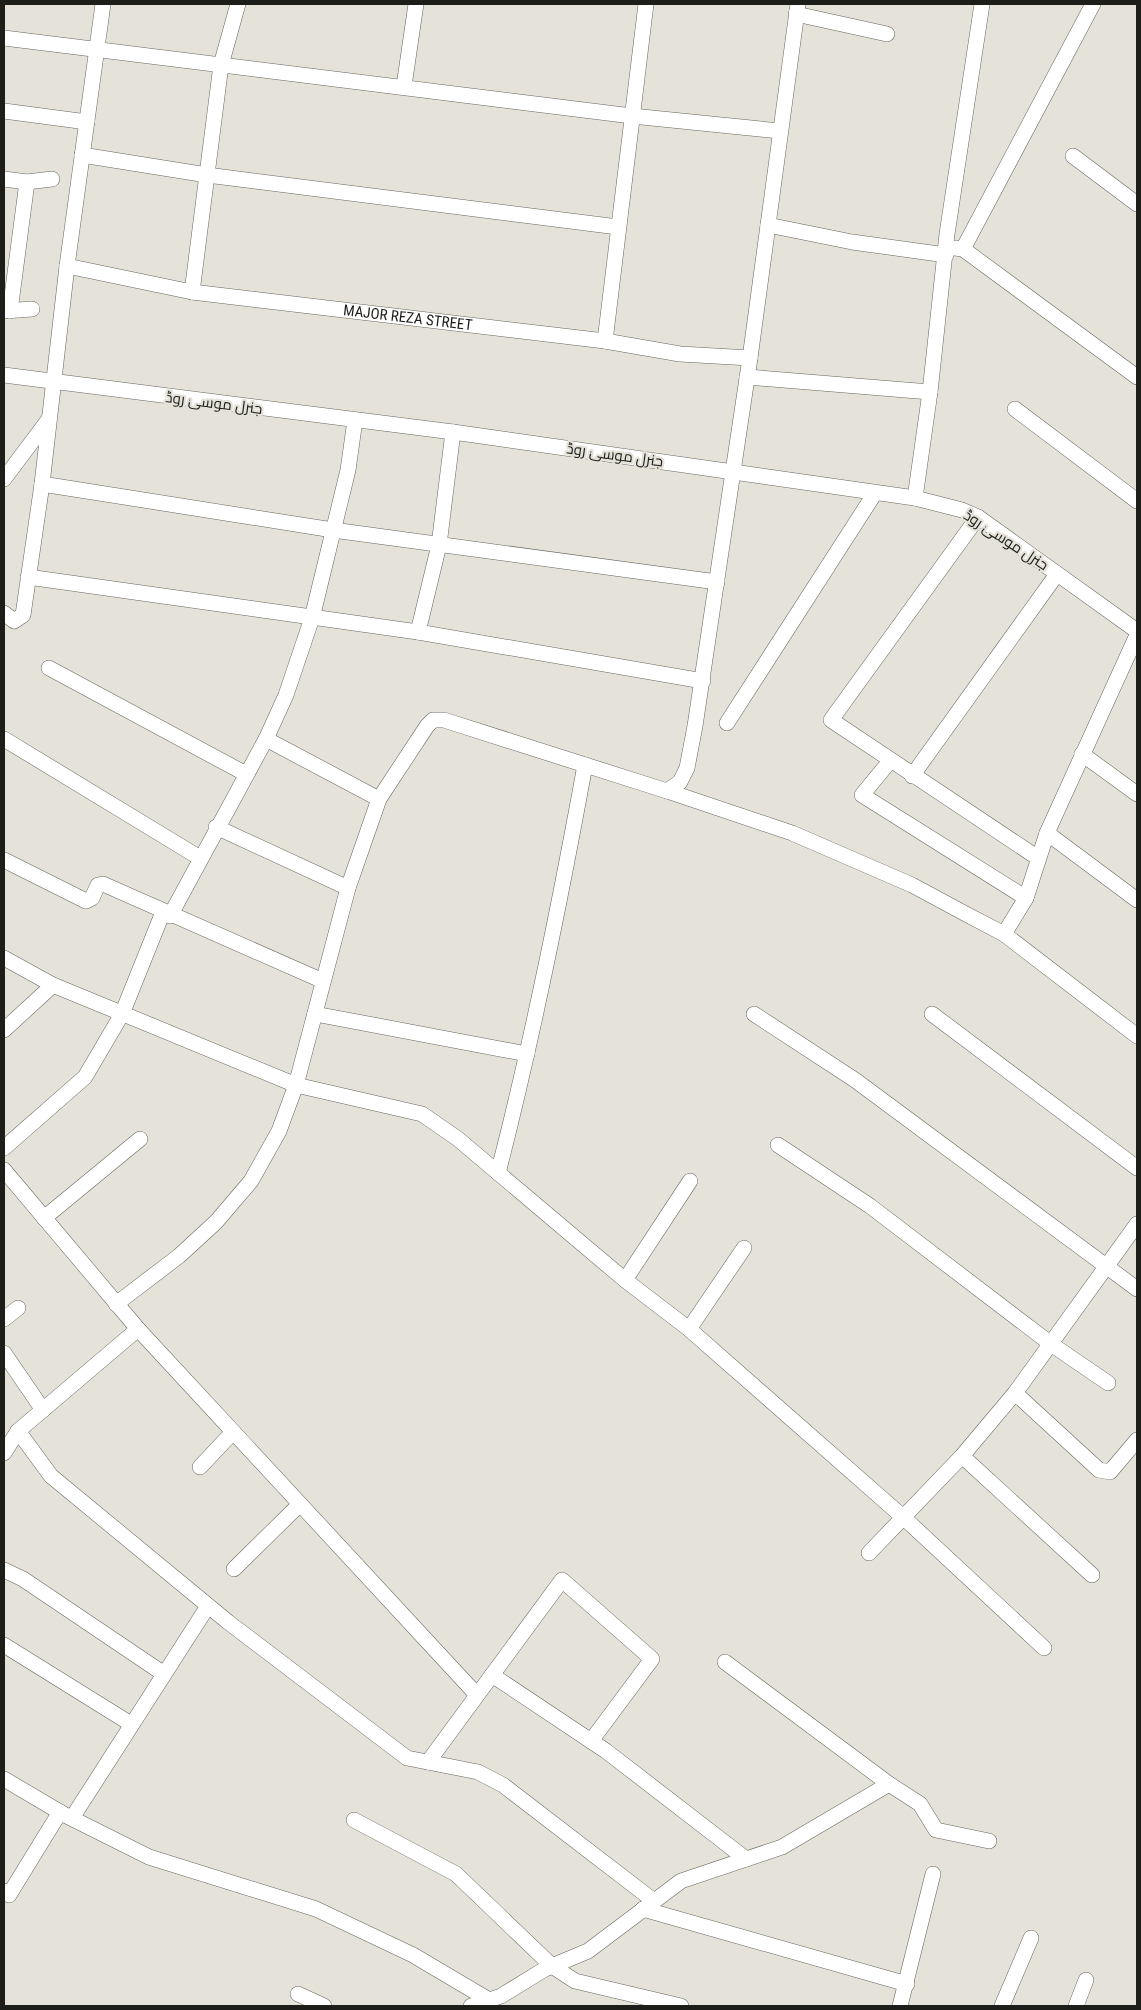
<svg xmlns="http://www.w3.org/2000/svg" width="1141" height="2010" viewBox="0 0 1141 2010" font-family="'Roboto Condensed',Cairo,sans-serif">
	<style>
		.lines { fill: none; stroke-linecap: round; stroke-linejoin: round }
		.minor-casing { stroke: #67665e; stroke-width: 16 }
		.minor { stroke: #fff; stroke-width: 15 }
		.labels { text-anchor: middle; stroke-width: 4.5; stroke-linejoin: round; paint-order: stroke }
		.street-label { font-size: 15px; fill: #1d1d1a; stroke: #e4e2d9 }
	</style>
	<rect width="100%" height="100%" fill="#e4e2d9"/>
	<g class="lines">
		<defs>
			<g id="minor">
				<path d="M796,14L887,34"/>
				<path d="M4,38L632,116L780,131"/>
				<path d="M404,86L416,4"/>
				<path d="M4,111L87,122"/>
				<path d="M82,155L207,175L618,227"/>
				<path d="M1073,156L1137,204"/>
				<path d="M4,179L27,182L52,179"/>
				<path d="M768,225L852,242L946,255"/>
				<path d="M955,248L963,249L1137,377"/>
				<path d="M963,249L1093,4"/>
				<path id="s1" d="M67,266L192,292L605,341L680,354L750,358"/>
				<path d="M192,292L221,65L238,4"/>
				<path d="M4,311L32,309"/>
				<path d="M10,311L27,182"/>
				<path d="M605,341L646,4"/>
				<path d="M4,375L453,432L915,498L962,510L978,517L1137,631"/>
				<path d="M747,377L930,392"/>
				<path d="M1015,409L1137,501"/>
				<path d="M4,479L49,419"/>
				<path d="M42,484L333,530L717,582"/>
				<path d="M915,498L930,392L947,234L982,4"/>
				<path d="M978,517L831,720L1038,858"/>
				<path d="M28,577L418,632L703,681"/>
				<path d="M4,613L14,621L23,615L42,484L67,266L103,4"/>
				<path d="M418,632L439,545L453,432"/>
				<path d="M49,668L246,774"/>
				<path d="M727,723L875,493"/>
				<path d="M4,739L200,858"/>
				<path d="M266,739L379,799"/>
				<path d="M1082,754L1137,794"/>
				<path d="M890,761L862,795L1026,898"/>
				<path d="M912,776L1057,574"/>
				<path d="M667,791L792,833L912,885L964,913L1004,934L1137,1036"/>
				<path d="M216,827L348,888"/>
				<path d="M1047,833L1137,900"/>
				<path d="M4,860L86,901L92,898L98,885L103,884L323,981"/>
				<path d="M170,916L266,739L286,695L312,618L348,470L355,420"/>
				<path d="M1004,934L1026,898L1047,833L1137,635"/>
				<path d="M4,958L53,985"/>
				<path d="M315,1014L527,1054"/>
				<path d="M754,1014L855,1080L1137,1289"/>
				<path d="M932,1014L1137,1168"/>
				<path d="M4,1030L53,985L296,1085L422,1114L458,1139L625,1280L689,1329L903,1517L1044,1648"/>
				<path d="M778,1145L870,1206L1051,1344L1108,1383"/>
				<path d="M4,1148L85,1077L122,1014L163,912"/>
				<path d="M4,1170L138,1329L477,1695"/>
				<path d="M498,1173C533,1038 560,902 585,765"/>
				<path d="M44,1218L140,1139"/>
				<path d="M625,1280L690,1181"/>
				<path d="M116,1304L179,1256L216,1222L251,1181L279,1131L296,1085L348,888L379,799L427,726L433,720H444L667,791L680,782L687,768L695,726L750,358L798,4"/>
				<path d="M4,1319L18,1308"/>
				<path d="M689,1329L744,1248"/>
				<path d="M4,1353L43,1410"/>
				<path d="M1015,1393L1099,1470L1110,1472L1137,1440"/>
				<path d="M18,1431L51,1476L228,1622L407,1758L478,1772L503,1785L654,1901"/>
				<path d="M4,1453L18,1431L138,1329"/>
				<path d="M962,1456L1092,1575"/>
				<path d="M200,1467L233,1432"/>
				<path d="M869,1553L962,1456L1015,1393L1137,1224"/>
				<path d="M234,1569L300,1504"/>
				<path d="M4,1570L23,1579L164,1674"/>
				<path d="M4,1645L131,1724"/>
				<path d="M725,1662L889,1784L920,1804L936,1830L989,1841"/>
				<path d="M492,1675L606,1751L746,1859"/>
				<path d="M428,1762L562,1580L652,1659L591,1741"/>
				<path d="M4,1779L65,1815L149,1857L316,1909L413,1955L489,2000"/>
				<path d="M72,1818L208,1606"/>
				<path d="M354,1820L456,1874L552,1966L575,1981L681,2006"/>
				<path d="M4,1891L9,1895L60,1812"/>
				<path d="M643,1909L907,1984"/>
				<path d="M298,1994L324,2006"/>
				<path d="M471,2006L501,1996L545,1969L588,1951L681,1881L782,1847L889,1784"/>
				<path d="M900,2006L933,1874"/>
				<path d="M1002,2006L1031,1938"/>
				<path d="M1076,2006L1086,1980"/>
			</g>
		</defs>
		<use href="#minor" class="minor-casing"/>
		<use href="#minor" class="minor"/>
	</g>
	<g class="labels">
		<g class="street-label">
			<text dy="5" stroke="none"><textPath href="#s1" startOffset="345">MAJOR REZA STREET</textPath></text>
			<text transform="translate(214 403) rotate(7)" y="5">جنرل موسیٰ روڈ</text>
			<text transform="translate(615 455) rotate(8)" y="5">جنرل موسیٰ روڈ</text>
			<text transform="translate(1006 540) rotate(33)" y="5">جنرل موسیٰ روڈ</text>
		</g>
	</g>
	<rect width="1141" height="2010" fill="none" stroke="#1d1d1a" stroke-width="10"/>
</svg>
